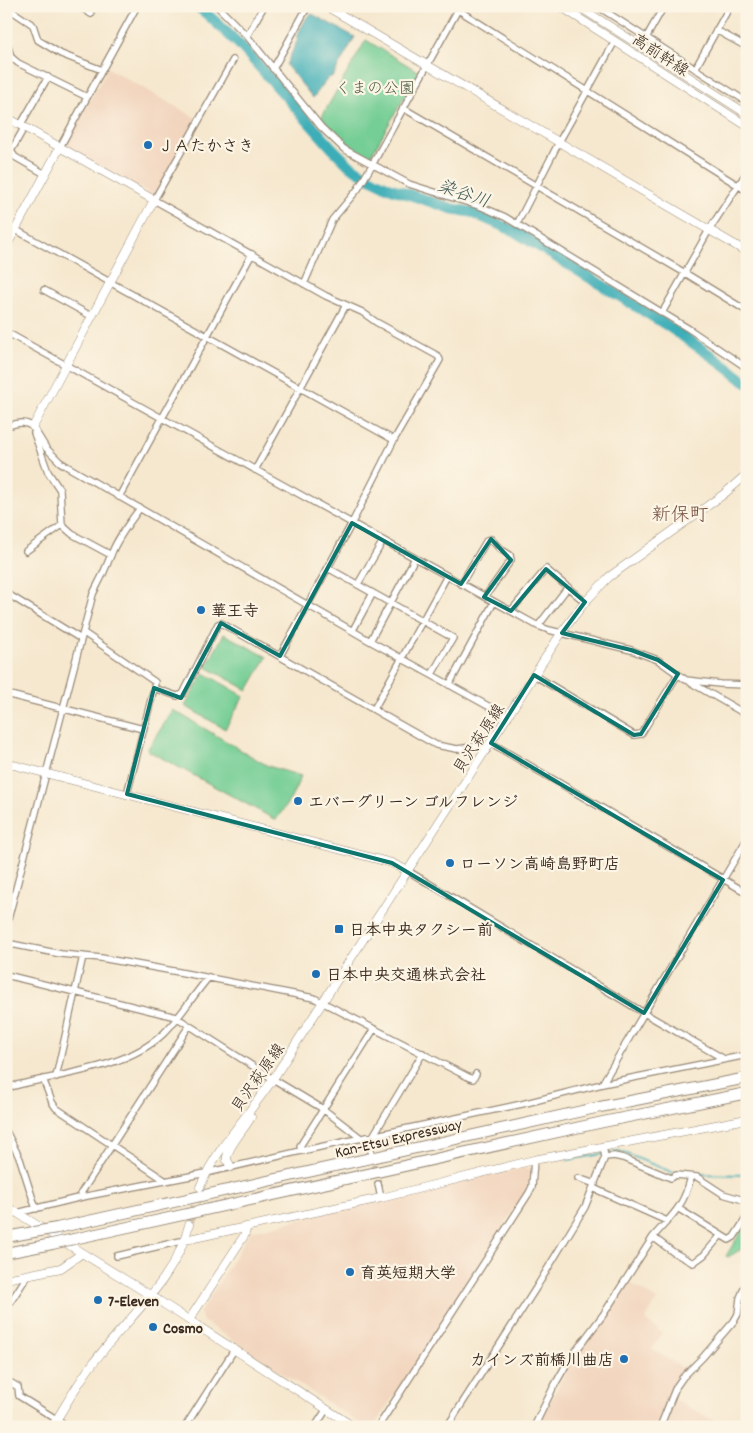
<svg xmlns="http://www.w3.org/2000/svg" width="753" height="1433" viewBox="0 0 753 1433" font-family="Dekko,'Klee One',sans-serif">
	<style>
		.built { fill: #f2d5be }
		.green { fill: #75ce95; stroke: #587c5a }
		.water { fill: #3daeb7; stroke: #3c6c6a }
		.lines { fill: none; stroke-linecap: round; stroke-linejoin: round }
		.stream { stroke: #3daeb7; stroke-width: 2 }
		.river { stroke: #3daeb7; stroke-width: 11 }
		.street-tunnel { stroke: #d1c2ac; stroke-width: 5.5; stroke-dasharray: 5.5 3; stroke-linecap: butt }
		.secondary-tunnel { stroke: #d1c2ac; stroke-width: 8; stroke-dasharray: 8 4; stroke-linecap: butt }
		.street-casing { stroke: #988976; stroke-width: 8 }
		.secondary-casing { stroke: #988976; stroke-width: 9 }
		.highway-casing { stroke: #988976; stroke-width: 12 }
		.street { stroke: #fff; stroke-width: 5.5 }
		.secondary { stroke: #fff; stroke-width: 8 }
		.highway { stroke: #fff; stroke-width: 10 }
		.highway-bridge-casing { stroke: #988976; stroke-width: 12; stroke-linecap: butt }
		.highway-bridge { stroke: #fff; stroke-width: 10 }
		.marked { fill: none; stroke: #0f766e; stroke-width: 4; stroke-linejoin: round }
		.poi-dot { fill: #1f6fb2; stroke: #fcf5e5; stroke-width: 2 }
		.labels { text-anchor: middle; stroke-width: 4.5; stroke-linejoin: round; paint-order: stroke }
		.street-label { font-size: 16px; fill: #3b2a1e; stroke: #fcf5e5 }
		.park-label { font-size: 16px; fill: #4c5b42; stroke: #fcf5e5 }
		.poi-label { font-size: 16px; font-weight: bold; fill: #3b2a1e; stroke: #fcf5e5; text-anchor: start }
		.water-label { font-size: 18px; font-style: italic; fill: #3c5854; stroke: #fcf5e5 }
		.quarter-label { font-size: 19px; fill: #754e3e; stroke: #fcf5e5 }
	</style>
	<rect width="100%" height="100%" fill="#fcf5e5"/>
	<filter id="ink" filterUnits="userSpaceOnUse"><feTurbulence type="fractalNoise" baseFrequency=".02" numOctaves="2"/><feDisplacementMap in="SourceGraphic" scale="10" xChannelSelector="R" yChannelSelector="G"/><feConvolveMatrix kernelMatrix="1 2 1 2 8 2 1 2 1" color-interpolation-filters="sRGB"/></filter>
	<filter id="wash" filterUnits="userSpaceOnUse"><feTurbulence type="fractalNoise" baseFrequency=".0096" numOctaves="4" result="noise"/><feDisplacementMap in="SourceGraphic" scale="20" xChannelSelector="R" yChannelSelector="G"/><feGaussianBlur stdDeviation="1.12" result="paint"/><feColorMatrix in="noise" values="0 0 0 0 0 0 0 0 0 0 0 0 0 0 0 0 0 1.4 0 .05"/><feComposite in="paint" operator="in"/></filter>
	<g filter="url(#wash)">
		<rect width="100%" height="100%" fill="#f6e8cf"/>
		<path class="built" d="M108,68L196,118L156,194L153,195L66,146V144Z
			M525,1167L530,1169L527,1190L377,1422L365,1427L203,1321L200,1312L251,1231Z
			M628,1281L657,1300L645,1320L662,1333L652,1349L686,1370L676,1381L656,1427H537L566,1371Z
			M675,1400L726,1427H662Z"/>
		<path class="green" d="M366,40L419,72L370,157L345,142L321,118Z
			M224,634L267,657L248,690L206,667Z
			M204,673L244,696L225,729L185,706Z
			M173,710L268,766L301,776L291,798L276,820L147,750Z
			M747,1222V1246L728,1257L726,1256Z"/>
		<path class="water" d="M312,14L355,37L333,76L328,78L313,98L286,65L298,39L296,37L307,17Z"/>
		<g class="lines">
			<path class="stream" d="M567,1160L619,1151L674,1173
				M691,1174L747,1175"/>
			<path class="river" d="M197,6L208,15L240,45L332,148L350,166L375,181L390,188L453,209L471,212L514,231L665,324L713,357L747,383"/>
		</g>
	</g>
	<g filter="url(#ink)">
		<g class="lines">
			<path class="street-tunnel" d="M744,1056L747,1074
				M372,1156L378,1184"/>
			<path class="secondary-tunnel" d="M189,1225L198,1194"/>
			<defs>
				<path id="street" d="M79,6L91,14
					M217,6L247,36L321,127L344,149L409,184L482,207L505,217L689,329L747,368
					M452,6L747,191
					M597,6L747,102
					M746,6H747
					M6,7L33,25L38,40L61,54L102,70
					M716,30L747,47
					M247,36L264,6
					M646,38L664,6
					M6,40L11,57L18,63L87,97
					M233,60L154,200L326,296L362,312L376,322L438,356L440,360L394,440L352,523L280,656
					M273,69L308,6
					M695,69L730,6
					M403,108L685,273L747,311
					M20,126L48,77
					M24,128L11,151L15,157L45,174
					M60,147L137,6
					M517,224L559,142L615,41
					M16,230L394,440
					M304,284L332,220L358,189L372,165L460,6
					M44,290L91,316
					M662,313L709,230L747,172
					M6,332L538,626L549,630L631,650L658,660L686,680L720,684L747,685
					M6,426C17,424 23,420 33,427L46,448L60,462L68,467L370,641L508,717
					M34,433L48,472L60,490L62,525L72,534L111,555
					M255,470L346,305
					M119,497L252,254
					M26,551L62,525
					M328,568L453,638L432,674
					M358,584L383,541
					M461,584L487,540L491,539L500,549L510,555L511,560L485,597
					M6,593L81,639
					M511,611L546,569L585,602
					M538,626L568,587
					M353,630L373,593
					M84,633L155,682L154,688
					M370,641L415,558
					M534,675L634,735L641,734L678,674
					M690,682L747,715
					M449,685L494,602
					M6,694L143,729
					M374,709L447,576
					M491,743L747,893
					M127,794L154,688L177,696L183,694L218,624L221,623L436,745L457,749L479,746L487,750
					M408,871L644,1013L724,1059
					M6,927L93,594C100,581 106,568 111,555C117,538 130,522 140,508
					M6,943L61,954L101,958L179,972L314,998L470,1078L473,1079L476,1074
					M6,975L176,1017L273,1079L323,1109L362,1139
					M56,1077L83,956
					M43,1079L52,1102L56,1108L166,1181
					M602,1084L747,839
					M6,1088C55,1074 125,1070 163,1034C179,1019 194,994 209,977
					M6,1131L20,1159L36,1209
					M373,1136L423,1053
					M369,1137L371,1151
					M301,1151L300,1146L374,1029
					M605,1157L614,1156L623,1158L671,1178L676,1175L697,1177L723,1194L747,1201
					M691,1177C683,1208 673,1214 653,1237L673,1252L693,1263L704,1255L721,1235
					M578,1178L595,1184
					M378,1184L381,1198
					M593,1188L667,1221
					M82,1197L81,1193L189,1026
					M679,1209L729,1240L734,1237L747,1217
					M6,1214L17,1213L82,1197L206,1173L301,1151L522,1104L602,1084L747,1055
					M117,1256L185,1240
					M6,1309L24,1281L26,1276
					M6,1380L18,1387L19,1396L69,1427
					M185,1427L234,1350
					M315,1427L326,1410
					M378,1427L529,1193L532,1187L534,1160
					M447,1427L536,1288L585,1207L605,1157L603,1147
					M534,1427L553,1388L569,1360L603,1315L653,1237
					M660,1427L676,1387L683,1377L703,1357L734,1321L738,1314L740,1298L747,1281"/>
				<path id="secondary" d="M326,6L747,252
					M560,6L747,126
					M578,6L747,114
					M6,117L154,200L33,427
					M6,247L60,147
					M6,763L392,863L408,871
					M231,1167L227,1160C225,1149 245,1129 251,1117
					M200,1187C217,1147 249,1115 273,1079L562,632L585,602L609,577L724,494L747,474
					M6,1206L150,1295L354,1427
					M185,1240L381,1198L534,1160L747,1119
					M6,1279L61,1268L81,1254
					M189,1320L244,1236L247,1227
					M52,1427C66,1405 78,1382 94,1362C127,1318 175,1281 189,1225"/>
				<path id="highway" d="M57,1228L600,1107L747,1078
					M6,1237L34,1232
					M74,1239L603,1122L747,1093
					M6,1253L52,1244"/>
			</defs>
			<use href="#street" class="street-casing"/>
			<use href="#secondary" class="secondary-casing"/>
			<use href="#highway" class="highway-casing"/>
			<use href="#street" class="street"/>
			<use href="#secondary" class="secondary"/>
			<use href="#highway" class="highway"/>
			<defs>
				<path id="highway-bridge" d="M34,1232L57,1228
					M52,1244L74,1239"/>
			</defs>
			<use href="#highway-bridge" class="highway-bridge-casing"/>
			<use href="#highway-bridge" class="highway-bridge"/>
		</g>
	</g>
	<path class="marked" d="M352,523L461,584L491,539L511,560L484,597L511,611L546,569L585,602L562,633L631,650L658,660L678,674L641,734L634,735L534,675L491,743L723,880L644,1013L392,863L127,794L154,688L181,698L221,623L280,656Z"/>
	<g class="poi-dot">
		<circle cx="148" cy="145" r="5"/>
		<circle cx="201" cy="610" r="5"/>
		<circle cx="298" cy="801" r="5"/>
		<circle cx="450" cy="863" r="5"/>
		<rect x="334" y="924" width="10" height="10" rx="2.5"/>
		<circle cx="316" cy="974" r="5"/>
		<circle cx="350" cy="1272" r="5"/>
		<circle cx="98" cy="1300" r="5"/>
		<circle cx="153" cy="1327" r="5"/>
		<circle cx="624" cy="1359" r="5"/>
	</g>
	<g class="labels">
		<g class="street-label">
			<text transform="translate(661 54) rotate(33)" y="6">高前幹線</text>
			<text transform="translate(478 738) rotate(-57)" y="6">貝沢萩原線</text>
			<text transform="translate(257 1077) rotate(-55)" y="6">貝沢萩原線</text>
			<text transform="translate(398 1137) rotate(-13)" y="6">Kan-Etsu Expressway</text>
		</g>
		<g class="park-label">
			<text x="375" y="93">くまの公園</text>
		</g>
		<g class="poi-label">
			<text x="158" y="151">ＪＡたかさき</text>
			<text x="211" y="616">華王寺</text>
			<text x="308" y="807">エバーグリーン ゴルフレンジ</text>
			<text x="460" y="869">ローソン高崎島野町店</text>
			<text x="349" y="935">日本中央タクシー前</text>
			<text x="326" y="980">日本中央交通株式会社</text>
			<text x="360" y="1278">育英短期大学</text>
			<text x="108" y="1306">7-Eleven</text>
			<text x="163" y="1333">Cosmo</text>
			<text x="614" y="1365" text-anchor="end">カインズ前橋川曲店</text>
		</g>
		<g class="water-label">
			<text transform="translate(464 193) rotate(19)" y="6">染谷川</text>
		</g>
		<g class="quarter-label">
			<text x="680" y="520">新保町</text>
		</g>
	</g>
	<rect width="753" height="1433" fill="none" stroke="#fcf5e5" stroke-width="25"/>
</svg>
